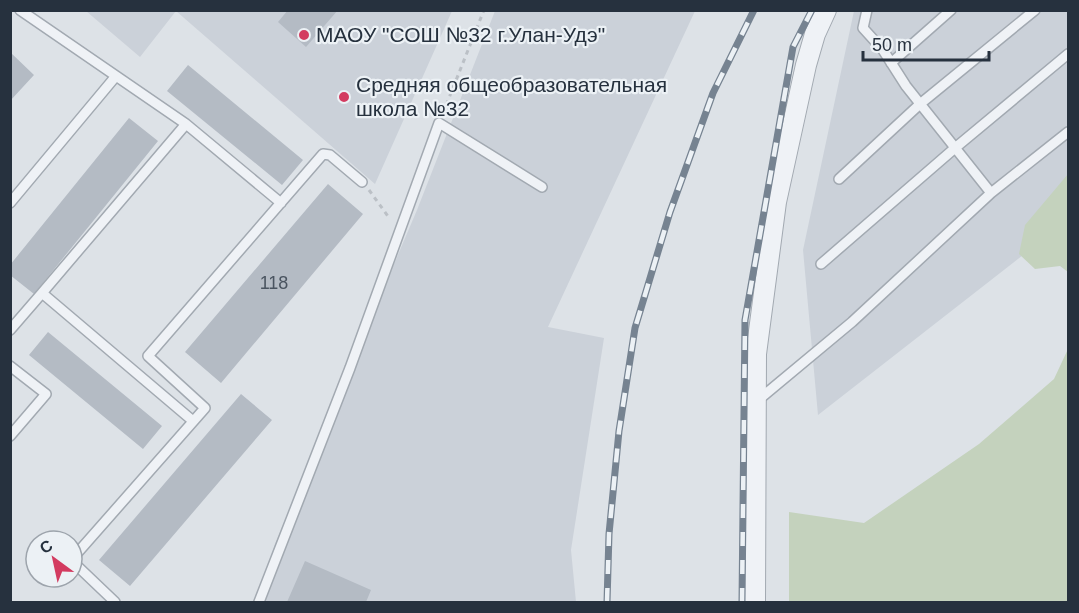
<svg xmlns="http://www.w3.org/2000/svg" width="1079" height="613" viewBox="0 0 1079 613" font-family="Helvetica,sans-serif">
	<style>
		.built { fill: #cbd1d9 }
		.green { fill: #c4d2bd }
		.building { fill: #b4bbc4 }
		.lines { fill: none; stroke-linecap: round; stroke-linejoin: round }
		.lane-casing { stroke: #a2a9b1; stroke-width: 12 }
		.street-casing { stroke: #a2a9b1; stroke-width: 22 }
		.path { stroke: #bbc0c6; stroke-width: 3; stroke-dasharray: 4.5 4.5; stroke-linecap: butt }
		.lane { stroke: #eff2f6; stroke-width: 9 }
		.street { stroke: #eff2f6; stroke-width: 20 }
		.rail-casing { stroke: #768391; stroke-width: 7 }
		.rail { stroke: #ecf1f5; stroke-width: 4.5; stroke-dasharray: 14; stroke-linecap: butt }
		.poi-dot { fill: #d33b60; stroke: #ecf1f5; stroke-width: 2 }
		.labels { text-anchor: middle; stroke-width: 4.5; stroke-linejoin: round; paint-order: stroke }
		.number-label { font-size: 18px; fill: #4a5460 }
		.poi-label { font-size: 21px; fill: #26313e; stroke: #ecf1f5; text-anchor: start }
	</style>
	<rect width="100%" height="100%" fill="#dde2e7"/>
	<path class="built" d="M86,11H452L375,184L176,11L140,57Z
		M495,11H695L548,327L604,338L571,550L576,602H256L275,544L417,210Z
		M854,11H1068V220L818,415L803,250Z"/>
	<path class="green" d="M1068,174V272L1060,266L1035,269L1019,254L1025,225Z
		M1068,349V602H789V512L864,523L979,444L1054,379Z"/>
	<path class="building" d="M288,10H338L306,47L278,22Z
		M10,52L34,75L10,101Z
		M188,65L303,160L282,185L167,91Z
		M129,118L158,141L34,294L10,275V265Z
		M328,184L363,214L221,383L185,352Z
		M48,332L162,426L143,449L29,355Z
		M241,394L272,420L130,586L99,560Z
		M305,561L371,590L366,602H287Z"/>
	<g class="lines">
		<defs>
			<path id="lane" d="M20,10L186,124L281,203
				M867,10L863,28L883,50L906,86L991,193
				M891,63L951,10
				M186,124L42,293L193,421
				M839,179L920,104L1035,10
				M10,203L116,76
				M821,264L955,148L1068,54
				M10,330L42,293
				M10,366L46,394L10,436
				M757,401L852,322L991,193L1068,132
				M72,559L205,408L148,356L323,154L330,155L362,182
				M72,561L115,602
				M259,602L350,368L439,123L542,187"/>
			<path id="street" d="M755,602L756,354L776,202L806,65L815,34L826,10"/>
		</defs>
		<use href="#lane" class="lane-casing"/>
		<use href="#street" class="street-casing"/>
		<path class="path" d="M443,113L484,10
			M369,190L390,219"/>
		<use href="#lane" class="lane"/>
		<use href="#street" class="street"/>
		<defs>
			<path id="rail" d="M607,602L609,534L619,431L635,328L670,212L713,93L754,10
				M742,602L745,320L793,47L812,10"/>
		</defs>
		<use href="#rail" class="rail-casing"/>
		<use href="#rail" class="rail"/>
	</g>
	<g class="poi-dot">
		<circle cx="304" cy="35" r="6"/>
		<circle cx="344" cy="97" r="6"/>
	</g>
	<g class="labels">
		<g class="number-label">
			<text x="274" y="289">118</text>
		</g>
		<g class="poi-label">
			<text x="316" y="42">МАОУ "СОШ №32 г.Улан-Удэ"</text>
			<text x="356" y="92">Средняя общеобразовательная<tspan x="356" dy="24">школа №32</tspan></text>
		</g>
	</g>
	<rect width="1079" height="613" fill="none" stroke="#26313e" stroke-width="24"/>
	<g transform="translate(54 559) rotate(327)"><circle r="28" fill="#ecf1f5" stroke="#9da4ac" stroke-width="1.5"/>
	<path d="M0-4.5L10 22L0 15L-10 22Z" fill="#d33b60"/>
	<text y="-9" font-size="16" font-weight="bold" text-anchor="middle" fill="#26313e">С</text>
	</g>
	<path d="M863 51v9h126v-9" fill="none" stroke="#26313e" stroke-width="3"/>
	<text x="872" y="51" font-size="18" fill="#26313e" stroke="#ecf1f5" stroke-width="4.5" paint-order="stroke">50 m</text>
</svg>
